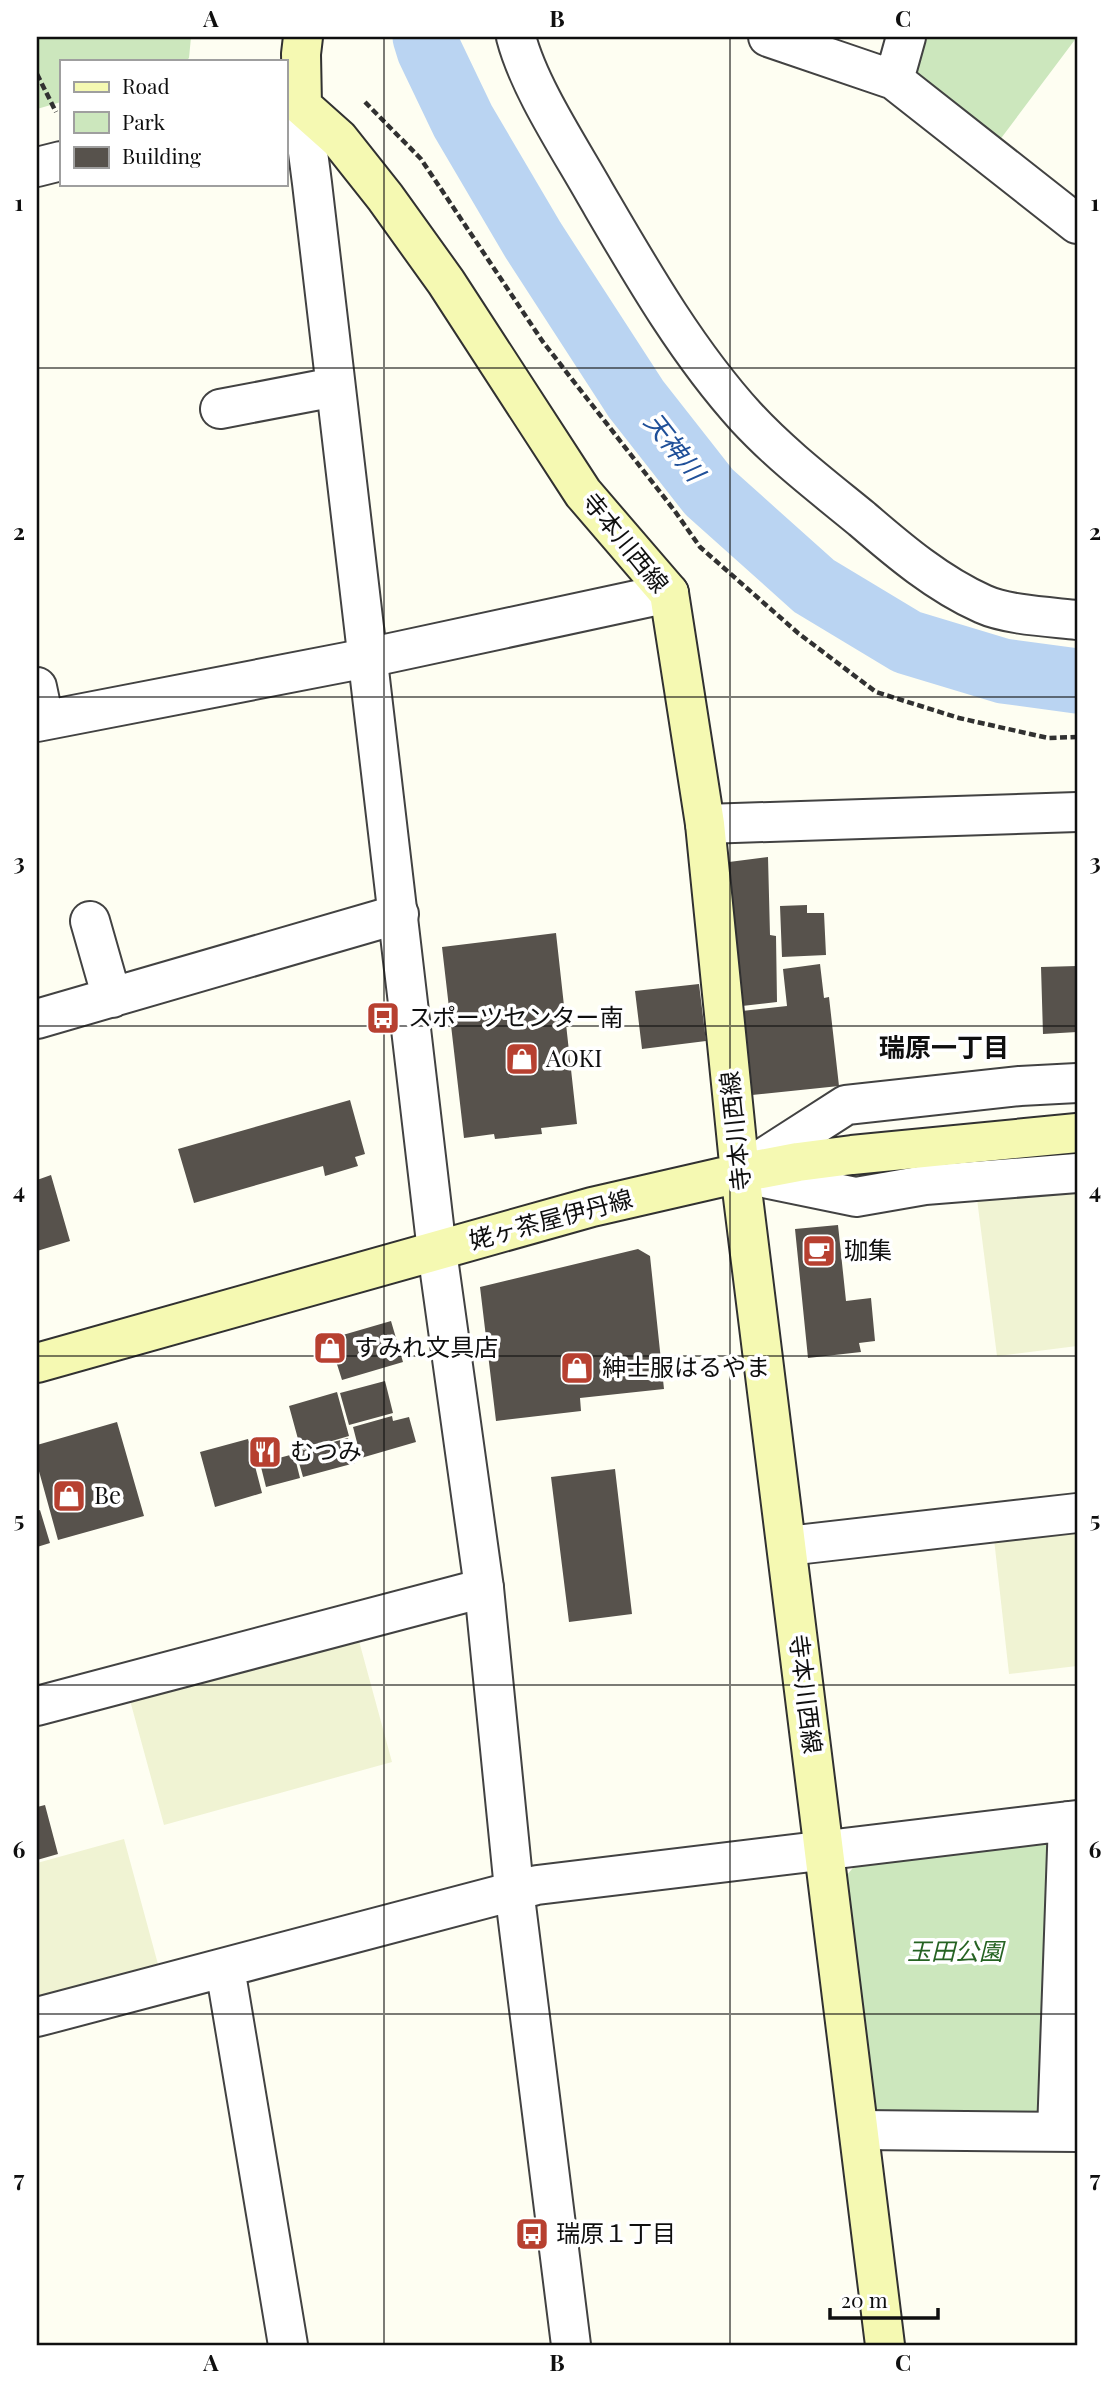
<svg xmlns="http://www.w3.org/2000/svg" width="1114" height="2382" viewBox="0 0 1114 2382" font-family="'Playfair Display','Noto Sans JP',serif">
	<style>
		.farmland { fill: #f0f3d3 }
		.green { fill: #cce7bd }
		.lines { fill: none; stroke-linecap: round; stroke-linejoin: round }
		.river { stroke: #bad4f2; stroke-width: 65 }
		.building { fill: #57524c }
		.minor-casing { stroke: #424242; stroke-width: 42 }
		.tertiary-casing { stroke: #424242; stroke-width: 42 }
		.secondary-casing { stroke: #313131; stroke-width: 42 }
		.path { stroke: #313131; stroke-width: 4.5; stroke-dasharray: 7 3.5; stroke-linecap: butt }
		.minor { stroke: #fff; stroke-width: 38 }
		.tertiary { stroke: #fff; stroke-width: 38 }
		.secondary { stroke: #f5f9b2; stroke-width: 38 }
		.grid { fill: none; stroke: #0f0f0f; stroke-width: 2; stroke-opacity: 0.55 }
		.labels { text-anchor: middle; stroke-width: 7; stroke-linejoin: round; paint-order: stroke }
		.street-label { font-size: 24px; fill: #0f0f0f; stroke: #fff }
		.poi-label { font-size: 24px; fill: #0f0f0f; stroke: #fff; text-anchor: start }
		.park-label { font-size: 24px; font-style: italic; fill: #266323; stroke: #fff }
		.water-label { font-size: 26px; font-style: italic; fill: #205099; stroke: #fff }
		.neighbourhood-label { font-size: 26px; font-weight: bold; fill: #0f0f0f; stroke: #fff }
		.neatline { fill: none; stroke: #0f0f0f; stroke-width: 2.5 }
		.grid-label { font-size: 23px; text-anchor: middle; font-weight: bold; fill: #0f0f0f }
	</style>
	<rect width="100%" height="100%" fill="#fefef2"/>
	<path class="farmland" d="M1077,1191V1346L997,1356L977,1199Z
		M1077,1529V1666L1009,1674L994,1539Z
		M356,1630L392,1762L164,1825L128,1693Z
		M124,1839L159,1968L37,2001V1863Z"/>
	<path class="green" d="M37,37H191L189,58L186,61H61V102L37,109Z
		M916,37H1077L999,141L913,84Z
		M1057,1831L1049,2113L872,2112L846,1876L858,1862Z"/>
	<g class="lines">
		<path class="river" d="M425,37L429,50L463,121L533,240L636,399L709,492L814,586L907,642L1003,671L1077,681"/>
	</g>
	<path class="building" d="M768,857L770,935L776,936L777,1002L742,1006L729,862Z
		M807,905V913H824L826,955L782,957L780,906Z
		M556,933L577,1124L541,1128L542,1134L495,1139L494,1134L464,1138L442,947Z
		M820,964L824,998L829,997L839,1086L752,1095L742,1011L787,1006L783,969Z
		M1077,966V1032L1043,1034L1041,967Z
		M699,984L706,1041L642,1049L635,991Z
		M350,1100L365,1154L355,1157L358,1166L325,1176L323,1166L194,1203L178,1149Z
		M51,1175L70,1241L37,1251V1180Z
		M838,1225L846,1301L871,1298L875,1341L859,1343L861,1352L808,1358L795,1229Z
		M638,1249L650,1256L664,1389L580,1398L581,1411L496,1421L480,1287Z
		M391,1321L403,1362L342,1380L329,1339Z
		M385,1381L393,1413L349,1425L340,1393Z
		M337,1392L349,1436L301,1450L289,1406Z
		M392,1416L393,1421L409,1417L416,1442L361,1458L353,1427Z
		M117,1422L144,1516L58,1540L37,1464V1445Z
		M348,1438L355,1463L303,1477L296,1452Z
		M248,1439L262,1493L215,1507L200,1452Z
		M294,1454L300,1478L266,1487L260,1463Z
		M615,1469L632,1614L569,1622L551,1477Z
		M40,1510L50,1543L37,1547V1511Z
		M45,1805L58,1854L37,1860V1807Z"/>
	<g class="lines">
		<defs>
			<path id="minor" d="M516,37C529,87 569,147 595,193C640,270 686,351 746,417C781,455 823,487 862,519C899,551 938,584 983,604C1007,615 1050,617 1077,620
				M768,37L894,80L906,37
				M894,80L1077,224
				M220,409L335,387
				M37,687L44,720
				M37,722L367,658L669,593
				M705,824L1077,812
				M90,921L112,998
				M37,1019L399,914
				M740,1173L846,1105L1020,1086L1077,1083
				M740,1173L856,1197L925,1185L1077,1173
				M787,1546L1077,1513
				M37,1706L484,1588
				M225,1968L288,2345
				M37,2017L537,1885L1077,1820
				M860,2130L1077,2132
				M1057,2132L1068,1821"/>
			<path id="tertiary" d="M285,109L302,106L312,183L437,1251L484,1588L514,1889L571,2345
				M37,167L61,161"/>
			<path id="secondary" d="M303,37L301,54L302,106L339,139L385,197L446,282L583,493L669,593L705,824L740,1173L885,2345
				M37,1363L592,1207L740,1173L798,1162L852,1155L1077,1133"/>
		</defs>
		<use href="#minor" class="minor-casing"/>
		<use href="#tertiary" class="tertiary-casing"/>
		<use href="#secondary" class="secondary-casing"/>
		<path class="path" d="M37,74L56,112
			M365,102L421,159L543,342L674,510L700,547L798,633L876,692L959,718L1048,738L1077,737"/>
		<use href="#minor" class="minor"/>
		<use href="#tertiary" class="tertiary"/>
		<use href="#secondary" class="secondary"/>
	</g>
	<path class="grid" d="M384,37V2345M730,37V2345M37,368H1077M37,697H1077M37,1026H1077M37,1356H1077M37,1685H1077M37,2014H1077"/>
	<defs>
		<symbol id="bus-square" viewBox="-11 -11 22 22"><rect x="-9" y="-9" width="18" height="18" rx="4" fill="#b74030" stroke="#fff"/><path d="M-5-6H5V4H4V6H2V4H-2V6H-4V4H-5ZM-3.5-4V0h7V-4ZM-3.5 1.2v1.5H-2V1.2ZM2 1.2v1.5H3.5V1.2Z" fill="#fff"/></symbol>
		<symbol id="shop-square" viewBox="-11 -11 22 22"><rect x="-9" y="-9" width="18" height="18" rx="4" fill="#b74030" stroke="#fff"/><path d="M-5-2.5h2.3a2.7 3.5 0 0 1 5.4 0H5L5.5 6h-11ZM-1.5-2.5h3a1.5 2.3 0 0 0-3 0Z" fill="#fff"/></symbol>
		<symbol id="cafe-square" viewBox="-11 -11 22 22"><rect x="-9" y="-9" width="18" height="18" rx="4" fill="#b74030" stroke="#fff"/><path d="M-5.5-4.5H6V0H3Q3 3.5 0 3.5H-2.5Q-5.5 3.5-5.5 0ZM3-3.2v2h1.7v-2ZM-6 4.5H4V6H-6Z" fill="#fff"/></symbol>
		<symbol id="restaurant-square" viewBox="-11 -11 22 22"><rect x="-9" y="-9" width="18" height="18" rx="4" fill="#b74030" stroke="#fff"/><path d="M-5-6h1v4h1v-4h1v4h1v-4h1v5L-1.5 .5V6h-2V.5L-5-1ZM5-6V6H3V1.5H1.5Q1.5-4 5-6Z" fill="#fff"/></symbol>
	</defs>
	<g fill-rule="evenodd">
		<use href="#bus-square" x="364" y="999" width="38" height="38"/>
		<use href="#shop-square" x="503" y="1040" width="38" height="38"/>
		<use href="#cafe-square" x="800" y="1232" width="38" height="38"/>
		<use href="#shop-square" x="311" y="1329" width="38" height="38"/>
		<use href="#shop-square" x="558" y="1349" width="38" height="38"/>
		<use href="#restaurant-square" x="246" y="1433" width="38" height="38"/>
		<use href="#shop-square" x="50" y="1477" width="38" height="38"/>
		<use href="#bus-square" x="513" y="2215" width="38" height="38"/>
	</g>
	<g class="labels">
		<g class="street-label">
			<text transform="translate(625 543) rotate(51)" y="8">寺本川西線</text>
			<text transform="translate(736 1131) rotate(-96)" y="8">寺本川西線</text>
			<text transform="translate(551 1220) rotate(-15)" y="8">姥ヶ茶屋伊丹線</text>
			<text transform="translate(805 1694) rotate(83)" y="8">寺本川西線</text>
		</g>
		<g class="poi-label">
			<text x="408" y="1026">スポーツセンター南</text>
			<text x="546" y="1067">AOKI</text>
			<text x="844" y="1259">珈集</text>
			<text x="354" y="1356">すみれ文具店</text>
			<text x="602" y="1376">紳士服はるやま</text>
			<text x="290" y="1460">むつみ</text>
			<text x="94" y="1504">Be</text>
			<text x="556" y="2242">瑞原１丁目</text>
		</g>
		<g class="park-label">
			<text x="955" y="1960">玉田公園</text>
		</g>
		<g class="water-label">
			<text transform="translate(674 447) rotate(52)" y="9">天神川</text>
		</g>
		<g class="neighbourhood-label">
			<text x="944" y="1057">瑞原一丁目</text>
		</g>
	</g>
	<rect width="1114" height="2382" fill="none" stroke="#ffffff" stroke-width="77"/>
	<rect x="60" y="60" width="228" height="126" fill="#ffffff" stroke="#9f9f9f" stroke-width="2"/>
	<rect x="74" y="82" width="35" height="10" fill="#f5f9b2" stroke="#9f9f9f" stroke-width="2"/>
	<text x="122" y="94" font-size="21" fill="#0f0f0f">Road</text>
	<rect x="74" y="112" width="35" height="21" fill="#cce7bd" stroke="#9f9f9f" stroke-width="2"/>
	<text x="122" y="130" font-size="21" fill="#0f0f0f">Park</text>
	<rect x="74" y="147" width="35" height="21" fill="#57524c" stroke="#9f9f9f" stroke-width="2"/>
	<text x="122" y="164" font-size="21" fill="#0f0f0f">Building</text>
	<path d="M830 2308v10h108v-10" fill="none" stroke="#0f0f0f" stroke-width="3.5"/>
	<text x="841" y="2308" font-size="21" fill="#0f0f0f" stroke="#ffffff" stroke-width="5" paint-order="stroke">20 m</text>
	<rect x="38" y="38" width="1038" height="2306" class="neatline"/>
	<g class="grid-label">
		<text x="211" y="27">A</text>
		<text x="557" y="27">B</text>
		<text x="903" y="27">C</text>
		<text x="19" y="211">1</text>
		<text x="1095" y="211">1</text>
		<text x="19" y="540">2</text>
		<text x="1095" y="540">2</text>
		<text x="19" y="870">3</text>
		<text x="1095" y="870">3</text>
		<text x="19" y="1199">4</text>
		<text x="1095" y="1199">4</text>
		<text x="19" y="1528">5</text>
		<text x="1095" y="1528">5</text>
		<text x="19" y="1858">6</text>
		<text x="1095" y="1858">6</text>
		<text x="19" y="2187">7</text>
		<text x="1095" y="2187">7</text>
		<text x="211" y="2371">A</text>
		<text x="557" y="2371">B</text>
		<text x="903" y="2371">C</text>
	</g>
</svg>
